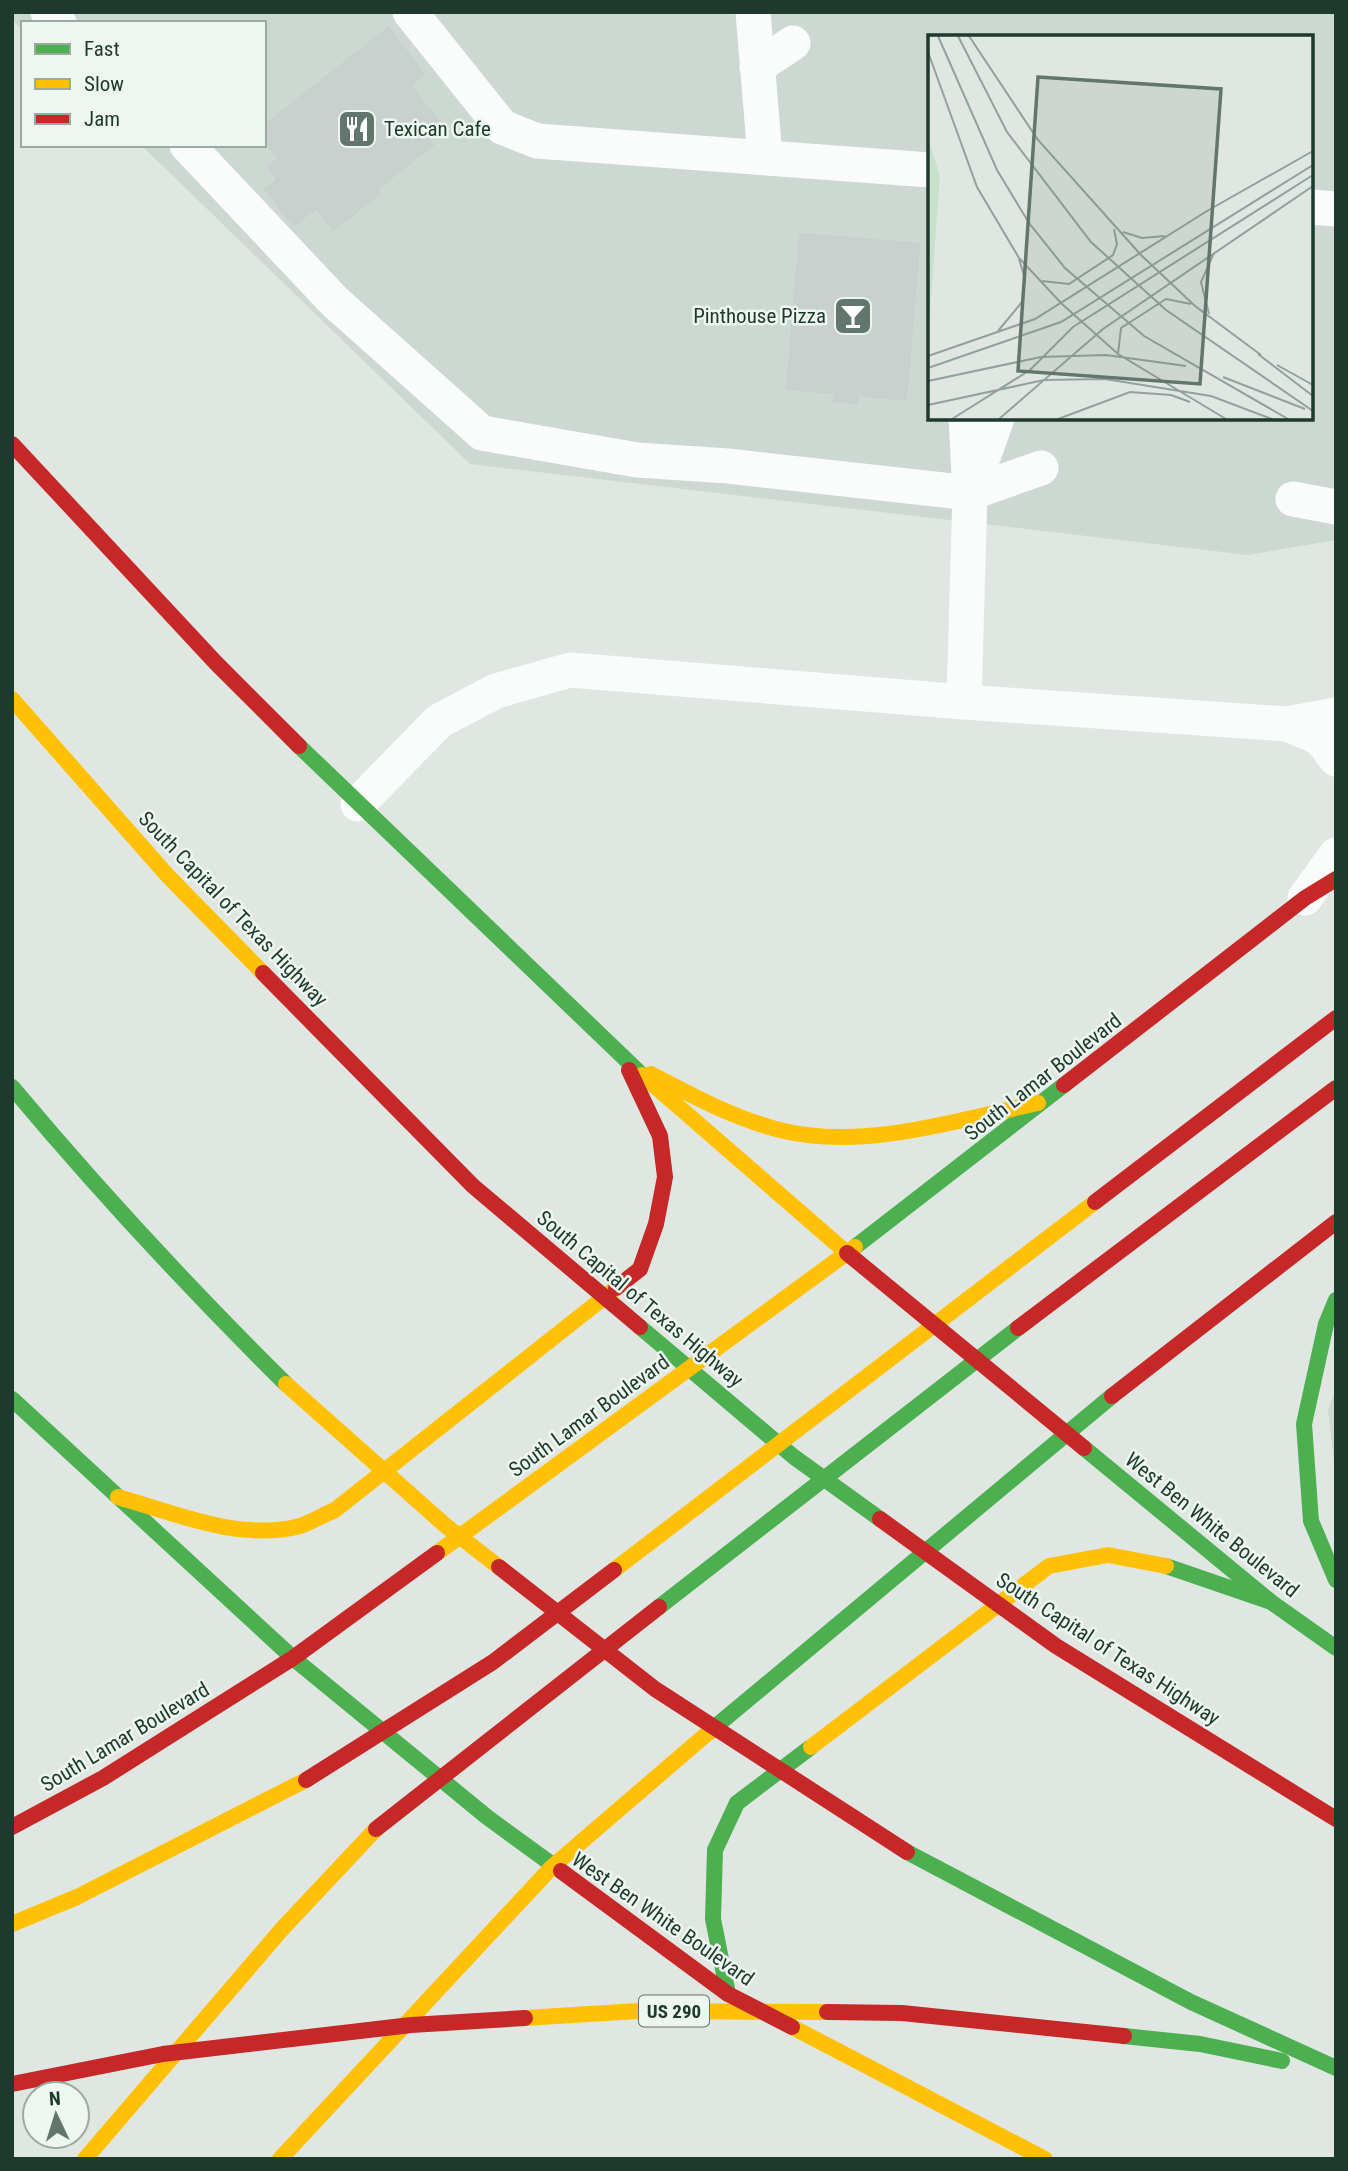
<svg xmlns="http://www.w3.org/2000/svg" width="1348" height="2171" viewBox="0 0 1348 2171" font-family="'Roboto Condensed',sans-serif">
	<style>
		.built { fill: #cdd8d2; fill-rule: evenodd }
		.building { fill: #cad0cd; stroke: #c9cfcc; stroke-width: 2 }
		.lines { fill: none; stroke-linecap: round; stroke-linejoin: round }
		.street { stroke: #fafbfb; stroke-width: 35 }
		.fast { stroke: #4caf50; stroke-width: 16 }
		.slow { stroke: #ffc107; stroke-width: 16 }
		.jam { stroke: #c62828; stroke-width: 16 }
		.labels { text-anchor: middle; stroke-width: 5; stroke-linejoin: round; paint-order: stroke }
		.shield { fill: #edf6f0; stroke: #5c7268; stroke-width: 2 }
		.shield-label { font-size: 19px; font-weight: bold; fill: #1e392e }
		.poi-label { font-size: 21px; fill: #1e392e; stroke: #edf6f0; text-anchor: start }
		.street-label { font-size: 21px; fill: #1e392e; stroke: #edf6f0 }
		.inset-road { fill: none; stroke: #92a19b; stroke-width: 2 }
		.view { fill: #62766d; fill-opacity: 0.15; stroke: #62766d; stroke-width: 3.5 }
		.inset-edge { fill: none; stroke: #1e392e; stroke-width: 3.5 }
	</style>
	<rect width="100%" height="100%" fill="#e0e7e3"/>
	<path class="built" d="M12,12H1336V540L1248,555L470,464L141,145H264V23H23V30L12,20ZM930,37H1311V418H930Z
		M1336,1389V1480L1328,1410Z"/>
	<path class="building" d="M388,28L424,74L410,85L438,121L424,133L433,145L377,189L380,193L333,230L316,208L294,225L265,189L278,180L268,166L279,159L264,141V126Z
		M800,234L919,244L906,400L857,395V403L834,401L835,393L787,389Z"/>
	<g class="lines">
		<path class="street" d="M48,12L59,23
			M410,12L502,127L537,141L930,170
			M753,12L765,157
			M757,67L793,43
			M187,145L334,301L482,433L637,460L728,466L970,493L1041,468
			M1311,207L1336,209
			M975,480L997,418
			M1293,499L1336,507
			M964,702L970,493L966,418
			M1287,724L1320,738L1336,759
			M358,804L439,721L496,691L570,670L964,702L1287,724L1336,715
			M1305,898L1336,855"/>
		<path class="fast" d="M299,746L642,1075
			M12,1087C99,1191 190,1289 286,1384
			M855,1247L1064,1085
			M1336,1300L1326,1324L1304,1424L1311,1521L1336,1580
			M640,1327L794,1457L880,1519
			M12,1399L293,1658
			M1084,1448L1271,1602L1336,1648
			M1166,1566L1271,1602
			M659,1607L1018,1328
			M293,1658L487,1817L561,1871
			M709,1732L1112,1396
			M907,1852L1191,2002L1336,2068
			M728,1994L713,1919L715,1850L737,1803L811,1747
			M1124,2036L1200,2044L1282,2061"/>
		<path class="slow" d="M12,699L167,875L263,973
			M651,1074C693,1096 737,1120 784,1131C866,1150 958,1120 1038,1103
			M642,1075L847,1253
			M286,1384L446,1526L499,1567
			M118,1497C174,1513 241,1542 300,1526C312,1522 323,1515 335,1510L616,1288
			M437,1553L855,1247
			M614,1570L1095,1202
			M811,1747L1049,1566L1108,1555L1166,1566
			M12,1924L77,1897L306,1780
			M525,2018L638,2011L827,2012
			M792,2027L1045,2159
			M85,2159L282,1929L376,1829
			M280,2159L552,1867L709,1732"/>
		<path class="jam" d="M12,444L216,663L299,746
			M263,973L473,1186L640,1327
			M1064,1085L1305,898L1336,879
			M1095,1202L1336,1018
			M847,1253L1084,1448
			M616,1288L640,1269L656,1224L665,1177L660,1136L629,1070
			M1018,1328L1336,1088
			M1112,1396L1336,1222
			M880,1519L1056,1646L1336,1819
			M499,1567L655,1689L907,1852
			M306,1780L493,1662L614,1570
			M12,1827L103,1778L293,1658L437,1553
			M376,1829L659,1607
			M561,1871L728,1994L792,2027
			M827,2012L902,2013L1124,2036
			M12,2084L163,2054L411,2025L525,2018"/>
	</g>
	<defs>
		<symbol id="restaurant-square" viewBox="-11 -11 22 22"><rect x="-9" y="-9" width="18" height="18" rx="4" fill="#62766d" stroke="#edf6f0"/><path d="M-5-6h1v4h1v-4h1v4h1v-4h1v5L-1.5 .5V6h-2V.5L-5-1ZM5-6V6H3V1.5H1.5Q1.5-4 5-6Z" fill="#fff"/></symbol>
		<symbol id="bar-square" viewBox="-11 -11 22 22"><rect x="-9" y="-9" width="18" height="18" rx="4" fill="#62766d" stroke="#edf6f0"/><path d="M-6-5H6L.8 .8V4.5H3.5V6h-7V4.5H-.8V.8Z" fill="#fff"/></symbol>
	</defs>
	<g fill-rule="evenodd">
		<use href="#restaurant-square" x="335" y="107" width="44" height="44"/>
		<use href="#bar-square" x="831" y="294" width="44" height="44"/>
	</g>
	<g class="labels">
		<rect class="shield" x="639" y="1995.5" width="70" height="31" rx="5"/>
		<g class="shield-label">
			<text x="674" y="2018">US 290</text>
		</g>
		<g class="poi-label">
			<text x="384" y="136">Texican Cafe</text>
			<text x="826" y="323" text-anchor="end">Pinthouse Pizza</text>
		</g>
		<g class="street-label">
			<text transform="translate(233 909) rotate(46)" y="7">South Capital of Texas Highway</text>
			<text transform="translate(1043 1077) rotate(-38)" y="7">South Lamar Boulevard</text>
			<text transform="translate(640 1299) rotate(40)" y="7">South Capital of Texas Highway</text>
			<text transform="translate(589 1416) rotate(-36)" y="7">South Lamar Boulevard</text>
			<text transform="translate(1212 1525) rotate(39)" y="7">West Ben White Boulevard</text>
			<text transform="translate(1108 1649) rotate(33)" y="7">South Capital of Texas Highway</text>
			<text transform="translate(125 1737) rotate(-31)" y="7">South Lamar Boulevard</text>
			<text transform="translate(663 1919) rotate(35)" y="7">West Ben White Boulevard</text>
		</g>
	</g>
	<g transform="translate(928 35)">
		<rect width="385" height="385" fill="#e0e7e3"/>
		<path d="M0,103L12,141L0,306Z" fill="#c8e1cc"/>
		<path class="inset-road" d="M10,1L69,135L101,188L137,233L216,301L360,384M30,1L79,97L163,207L238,275L385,376M41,1L110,105L213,220M0,17L49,152L91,223L134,269M195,197L214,203L237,201M213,220L267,271L333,320M114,246L141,249L185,220L189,209L186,194M134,269L190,319L298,384M281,279L273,247L286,218M70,296L94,267L97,244L91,224M190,319L193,293L238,264L263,269M330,319L385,361M0,321L107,284L279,176L385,116M349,330L385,350M0,333L133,287L385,130M295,342L377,374M0,346L113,322L178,320L258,331M0,370L116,345L177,344L283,361L344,384M24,384L102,335L145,292L385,140M71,384L175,294L385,151M130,384L202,357L243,360L262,367"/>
		<path class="view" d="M110,42L293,54L272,349L90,336Z"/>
		<rect width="385" height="385" class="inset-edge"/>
	</g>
	<rect width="1348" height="2171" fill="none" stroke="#1e392e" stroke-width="28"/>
	<rect x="21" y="21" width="245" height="126" fill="#edf6f0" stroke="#9aaaa2" stroke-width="2"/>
	<rect x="35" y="44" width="35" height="10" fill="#4caf50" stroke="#9aaaa2" stroke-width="2"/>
	<text x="84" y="56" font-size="21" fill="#1e392e">Fast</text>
	<rect x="35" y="79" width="35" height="10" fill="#ffc107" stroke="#9aaaa2" stroke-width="2"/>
	<text x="84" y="91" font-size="21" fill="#1e392e">Slow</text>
	<rect x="35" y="114" width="35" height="10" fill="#c62828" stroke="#9aaaa2" stroke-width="2"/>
	<text x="84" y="126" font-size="21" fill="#1e392e">Jam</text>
	<g transform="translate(56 2115) rotate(356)"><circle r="33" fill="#edf6f0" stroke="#9aaaa2" stroke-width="2"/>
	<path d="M0-5L12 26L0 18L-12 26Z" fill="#62766d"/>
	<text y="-10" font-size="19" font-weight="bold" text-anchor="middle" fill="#1e392e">N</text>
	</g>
</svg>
